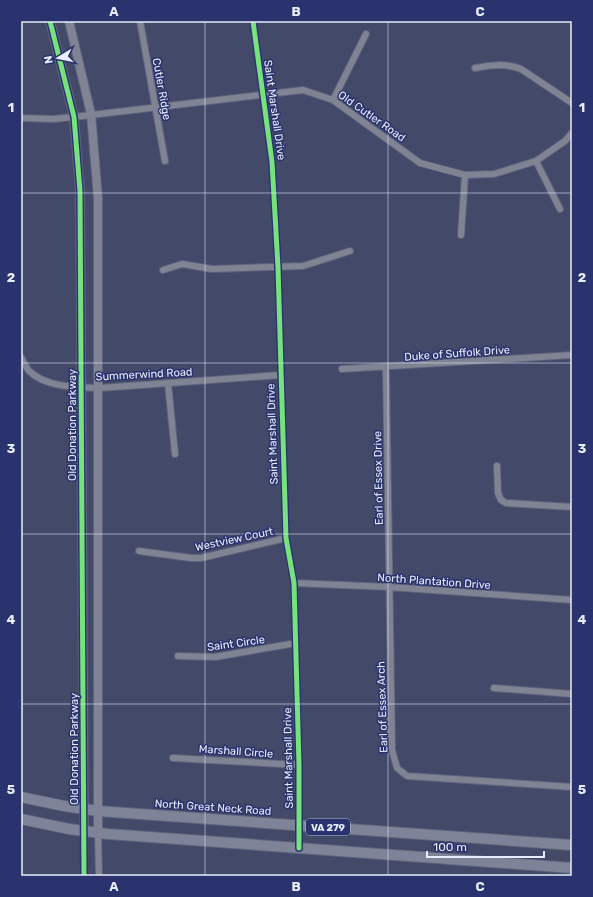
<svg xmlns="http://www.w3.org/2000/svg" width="593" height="897" viewBox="0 0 593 897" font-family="Rubik,sans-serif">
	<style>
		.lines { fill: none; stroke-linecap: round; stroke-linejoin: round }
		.minor-casing { stroke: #5e637a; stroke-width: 8 }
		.tertiary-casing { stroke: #5e637a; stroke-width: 10 }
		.primary-casing { stroke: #5e637a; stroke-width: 12 }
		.minor { stroke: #7f8394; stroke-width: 6 }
		.tertiary { stroke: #7f8394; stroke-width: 8 }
		.primary { stroke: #7e8398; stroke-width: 10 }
		.cycleway-casing { stroke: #2a336d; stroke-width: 8 }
		.cycleway { stroke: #77e17e; stroke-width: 5 }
		.grid { fill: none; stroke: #e8edfb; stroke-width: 1; stroke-opacity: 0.55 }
		.labels { text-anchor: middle; stroke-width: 3; stroke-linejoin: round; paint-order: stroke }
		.shield { fill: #2a336d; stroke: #afb5d0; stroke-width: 1 }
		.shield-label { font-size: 10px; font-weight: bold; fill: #e8edfb }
		.street-label { font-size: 11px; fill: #e8edfb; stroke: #2a336d }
		.neatline { fill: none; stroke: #e8edfb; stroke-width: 1.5 }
		.grid-label { font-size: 13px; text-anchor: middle; font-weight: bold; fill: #e8edfb }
	</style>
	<rect width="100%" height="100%" fill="#434969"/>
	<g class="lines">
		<defs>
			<path id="minor" d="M140,21L165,161
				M253,21L272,162L278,267L286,538L294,583L299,765V848
				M475,68C491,65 506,63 521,69L572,103
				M333,100L366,34
				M21,118L53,119L74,117L303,90L333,100L420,163L465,175L494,174L536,161L565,141L572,133
				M536,161L560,209
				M461,235L465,175
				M163,270L182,264L212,269L303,266L350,251
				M21,357C23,361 26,367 29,371C47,388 76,387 100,388L280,375
				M386,368L392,750L397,768L407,776L572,787
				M342,369L572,355
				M168,383L175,454
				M497,466L498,493L501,500L506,503L572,507
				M139,551L191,558H201L286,538
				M294,583L389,587L572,600
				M178,656L215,657L296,643
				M494,688L572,694
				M173,758L299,765
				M84,831V876
				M98,833L99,876"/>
			<path id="tertiary" d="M50,21L74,117L80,191L84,831
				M69,21L91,114L98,198V833"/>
			<path id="primary" d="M21,797L64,806L98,811L572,845
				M21,819L69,829L108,834L572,868"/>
		</defs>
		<use href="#minor" class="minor-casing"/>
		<use href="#tertiary" class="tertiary-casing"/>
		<use href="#primary" class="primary-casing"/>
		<use href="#minor" class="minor"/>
		<use href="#tertiary" class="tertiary"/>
		<use href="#primary" class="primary"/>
		<defs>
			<path id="cycleway" d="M50,21L74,117L80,191L84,876
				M253,21L272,162L278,267L286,538L294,583L299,765V848"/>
		</defs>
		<use href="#cycleway" class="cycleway-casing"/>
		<use href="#cycleway" class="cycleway"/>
	</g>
	<path class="grid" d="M205,21V876M388,21V876M21,193H572M21,363H572M21,534H572M21,704H572"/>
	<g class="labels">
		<rect class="shield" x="306" y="819" width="44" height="16" rx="3"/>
		<g class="shield-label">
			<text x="328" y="831">VA 279</text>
		</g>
		<g class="street-label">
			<text transform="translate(162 89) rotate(80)" y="4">Cutler Ridge</text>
			<text transform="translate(275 110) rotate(82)" y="4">Saint Marshall Drive</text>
			<text transform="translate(372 116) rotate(35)" y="4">Old Cutler Road</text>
			<text transform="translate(457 353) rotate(-4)" y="4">Duke of Suffolk Drive</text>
			<text transform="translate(144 374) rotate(-3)" y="4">Summerwind Road</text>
			<text transform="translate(72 425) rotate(-90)" y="4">Old Donation Parkway</text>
			<text transform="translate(272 434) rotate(-92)" y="4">Saint Marshall Drive</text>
			<text transform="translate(378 478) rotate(-91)" y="4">Earl of Essex Drive</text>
			<text transform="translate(234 539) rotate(-12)" y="4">Westview Court</text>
			<text transform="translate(434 581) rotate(4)" y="4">North Plantation Drive</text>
			<text transform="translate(236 643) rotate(-8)" y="4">Saint Circle</text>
			<text transform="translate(382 707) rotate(-92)" y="4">Earl of Essex Arch</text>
			<text transform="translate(74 749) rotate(-90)" y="4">Old Donation Parkway</text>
			<text transform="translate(236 751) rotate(4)" y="4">Marshall Circle</text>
			<text transform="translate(288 758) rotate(-91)" y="4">Saint Marshall Drive</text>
			<text transform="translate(213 807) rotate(4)" y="4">North Great Neck Road</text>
		</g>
	</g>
	<rect width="593" height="897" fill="none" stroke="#2a336d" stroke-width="44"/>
	<g transform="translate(58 58) rotate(260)" stroke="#2a336d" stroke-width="3" paint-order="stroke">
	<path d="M0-3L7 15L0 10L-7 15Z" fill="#e8edfb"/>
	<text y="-6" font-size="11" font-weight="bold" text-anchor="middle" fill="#e8edfb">N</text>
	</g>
	<path d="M427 851v6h117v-6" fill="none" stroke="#e8edfb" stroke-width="2"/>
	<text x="433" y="851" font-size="12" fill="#e8edfb" stroke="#2a336d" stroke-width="3" paint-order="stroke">100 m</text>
	<rect x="22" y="22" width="549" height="853" class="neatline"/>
	<g class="grid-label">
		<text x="114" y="16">A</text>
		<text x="296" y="16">B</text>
		<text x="480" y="16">C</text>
		<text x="11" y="112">1</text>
		<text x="582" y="112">1</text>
		<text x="11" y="282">2</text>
		<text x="582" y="282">2</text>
		<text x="11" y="453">3</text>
		<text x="582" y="453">3</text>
		<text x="11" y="624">4</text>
		<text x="582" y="624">4</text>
		<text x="11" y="794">5</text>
		<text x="582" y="794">5</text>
		<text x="114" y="891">A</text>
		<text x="296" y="891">B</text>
		<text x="480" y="891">C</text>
	</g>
</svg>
